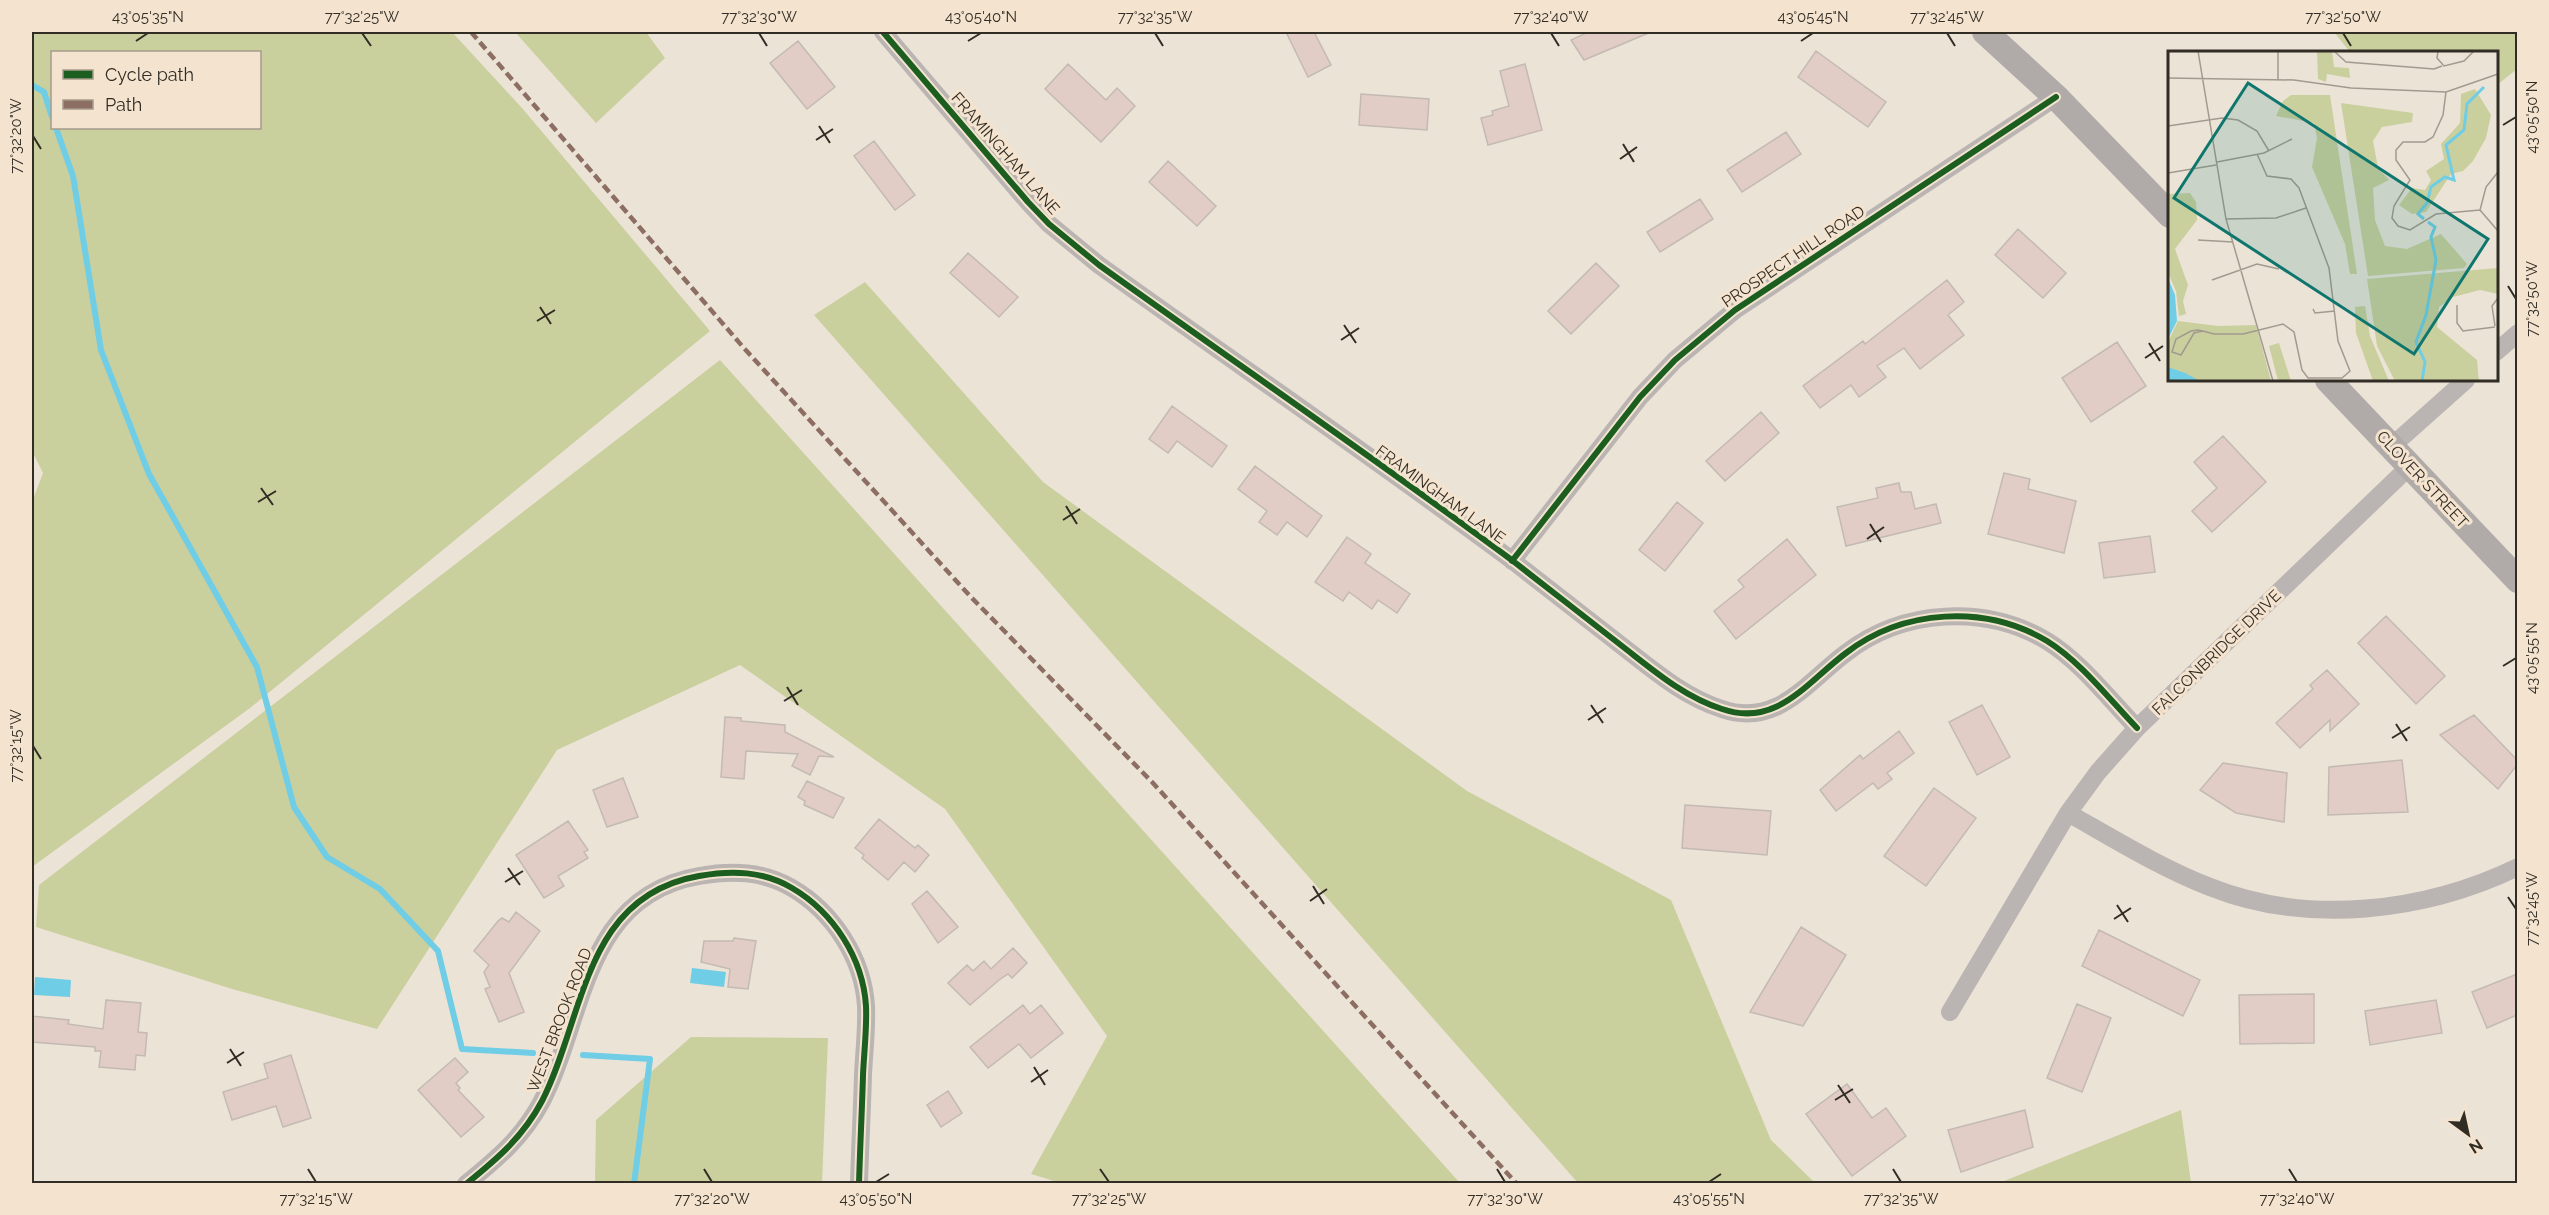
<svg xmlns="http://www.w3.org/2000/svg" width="2549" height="1215" viewBox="0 0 2549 1215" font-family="Raleway,sans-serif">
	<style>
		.green { fill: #cacf9e; fill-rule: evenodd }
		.water { fill: #70cde6 }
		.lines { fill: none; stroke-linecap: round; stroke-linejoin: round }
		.stream { stroke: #70cde6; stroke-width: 6 }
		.building { fill: #e1cdc5; stroke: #c3bab3; stroke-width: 1.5 }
		.street { stroke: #bab4b2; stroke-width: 18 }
		.secondary { stroke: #b0aba9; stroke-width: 26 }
		.quiet { stroke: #8d6e63; stroke-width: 4.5; stroke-dasharray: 9 4.5; stroke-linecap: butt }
		.cycleway-casing { stroke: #f4e4cf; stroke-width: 10 }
		.cycleway { stroke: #1b5e20; stroke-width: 6 }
		.ticks { fill: none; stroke: #312c24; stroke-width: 2 }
		.labels { text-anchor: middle; stroke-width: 6; stroke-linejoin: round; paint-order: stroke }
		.street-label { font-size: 16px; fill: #312c24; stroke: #f4e4cf }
		.inset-river { fill: none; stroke: #70cde6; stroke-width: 3 }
		.inset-road { fill: none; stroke: #a19a8f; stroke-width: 1.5 }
		.view { fill: #0f766e; fill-opacity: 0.15; stroke: #0f766e; stroke-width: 3 }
		.inset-edge { fill: none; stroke: #312c24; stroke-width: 3 }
		.neatline { fill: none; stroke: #312c24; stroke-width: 2 }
		.ticks-label { font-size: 15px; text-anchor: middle; fill: #312c24 }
	</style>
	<rect width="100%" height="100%" fill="#ece3d7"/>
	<path class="green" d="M32,32H452L522,108L710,331L250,708L32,867V502L43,473L32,451ZM260,52V128H52V52Z
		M515,32H646L665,58L596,123Z
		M2334,32H2517V69L2497,85L2496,52H2350Z
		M865,282L1043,482L1467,791L1671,900L1771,1140L1815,1183H1578L814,315Z
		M720,360L1460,1183L1064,1184L1031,1174L1107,1036L945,809L740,665L557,750L377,1029L232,989L36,927L39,885Z
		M691,1037L828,1038L822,1183H595L596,1120Z
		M2181,1110L2191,1183H1999Z"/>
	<path class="water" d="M692,968L726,972L724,987L690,983Z
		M35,977L71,980L70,997L34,995Z"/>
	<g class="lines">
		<path class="stream" d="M32,85L44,92L52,117
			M56,128L73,176L101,350L149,474L257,667L294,807L327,857L380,889L438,951L462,1049L533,1053
			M583,1055L650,1059L634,1184"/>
	</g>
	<path class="building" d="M1286,32H1314L1331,65L1308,77Z
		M1588,32H1651L1584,60L1571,40Z
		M798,41L835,87L807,109L770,63Z
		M1816,51L1886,102L1868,127L1798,77Z
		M1068,64L1106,100L1117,88L1135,106L1101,142L1045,89Z
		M1525,64L1542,130L1488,145L1481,118L1493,115L1492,111L1509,106L1500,71Z
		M1361,94L1429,99L1427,130L1359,125Z
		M1786,132L1801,154L1742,192L1727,170Z
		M874,141L915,195L895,210L854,156Z
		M1168,161L1216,206L1197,226L1149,182Z
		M1700,199L1713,219L1660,252L1647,232Z
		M2018,229L2066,273L2043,298L1995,255Z
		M968,253L1018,297L999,317L950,273Z
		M1596,263L1619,286L1571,334L1548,311Z
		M1947,280L1964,302L1948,315L1964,335L1920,369L1904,348L1877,366L1886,377L1859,397L1851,385L1820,408L1803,386L1863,341L1865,344Z
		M2117,342L2146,386L2091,422L2062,378Z
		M1172,406L1227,446L1212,467L1177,441L1168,453L1149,439Z
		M1761,412L1779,433L1725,481L1706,461Z
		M2223,436L2266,482L2212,532L2192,511L2217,488L2194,462Z
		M1255,466L1322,516L1307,537L1287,522L1277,535L1259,522L1267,511L1238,489Z
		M2004,473L2030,479L2028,489L2076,501L2064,553L1988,534Z
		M1899,483L1901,492H1911L1915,509L1936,504L1941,523L1846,546L1837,507L1878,498L1876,488Z
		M1677,502L1703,523L1665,571L1639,550Z
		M2150,536L2155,572L2104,578L2099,543Z
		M1347,537L1371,554L1365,563L1410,594L1397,613L1378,600L1372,609L1349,592L1343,601L1315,582Z
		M1787,539L1816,575L1736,639L1714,611L1744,587L1738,580Z
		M2386,616L2445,676L2416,704L2358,643Z
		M2327,670L2359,704L2330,731V720L2300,748L2276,723L2313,689L2310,685Z
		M1982,705L2010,757L1977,775L1949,722Z
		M2474,715L2517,760V765L2498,789L2440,735Z
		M725,717L741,718V721L785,725V732L834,757L819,756L810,775L792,766L798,754L746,751L744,779L721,777Z
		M1899,731L1914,753L1887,773L1892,779L1878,789L1873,783L1836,811L1820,790L1860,755L1863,759Z
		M2402,760L2408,812L2328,815L2329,767Z
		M2223,763L2287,773L2284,822L2236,813L2200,790Z
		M623,778L638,817L607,827L593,790Z
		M807,781L844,798L833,818L804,805L805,801L798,797Z
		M1934,788L1976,818L1926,886L1884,856Z
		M1685,805L1771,811L1767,855L1682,848Z
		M879,819L915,848L918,845L929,855L915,872L904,862L888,880L862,858L864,855L855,848Z
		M568,821L588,850L584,852L588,858L558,876L564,886L544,898L516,855Z
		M927,891L958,927L938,943L912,904Z
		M516,912L540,931L509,973L524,1012L499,1022L485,989L490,987L484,972L489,965L474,951L498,921L502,918L509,922Z
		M1801,927L1846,955L1803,1026L1750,1012Z
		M2099,930L2200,980L2183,1016L2082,966Z
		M734,938L756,941L748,989L728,987L730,969L701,962L704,941H733Z
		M1013,948L1027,963L1012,978L1008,974L999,980L970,1005L948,983L967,965L973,971L984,961L991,969Z
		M2517,974V1015L2487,1028L2472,992Z
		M2314,994V1043L2240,1044L2239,995Z
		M106,1000L141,1003L138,1032L147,1033L145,1056L136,1055L135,1070L99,1067L101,1051H95V1047L32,1042V1016L69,1020L68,1024L103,1029Z
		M2436,1000L2442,1033L2370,1045L2365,1011Z
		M2077,1004L2111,1018L2082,1092L2047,1078Z
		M1023,1005L1030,1014L1041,1005L1063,1033L1031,1058L1019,1044L988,1068L970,1047Z
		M291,1055L311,1118L283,1127L276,1106L232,1120L223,1092L268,1078L264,1064Z
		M455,1058L468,1072L456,1083L460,1088L458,1090L484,1117L461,1137L418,1090Z
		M1847,1084L1872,1118L1886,1108L1906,1136L1852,1176L1806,1114Z
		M948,1091L962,1113L941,1127L927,1105Z
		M2025,1110L2033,1147L1961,1172L1948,1130Z"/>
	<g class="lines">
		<path class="street" d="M883,32L1028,202L1049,224L1099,265C1237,364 1377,460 1513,561C1549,589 1586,618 1622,646C1653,670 1684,697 1722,709C1777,728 1807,682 1846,653C1903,609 1985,604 2047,641C2081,662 2109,699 2137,728
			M2496,352L2518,333
			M2392,446L2466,380
			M1512,561L1640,397L1675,360L1735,310L2056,97
			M2068,813C2114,839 2161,868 2210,887C2308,926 2425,912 2518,867
			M1950,1012L2068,813L2098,772L2137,728L2411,465
			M466,1184C497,1159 523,1137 542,1101C585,1017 583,896 699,876C732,870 763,871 792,888C833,912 863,958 866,1006C867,1029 864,1052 863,1075C862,1111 860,1147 859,1184"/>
		<path class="secondary" d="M1985,32L2056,97L2170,215
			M2328,380L2518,580"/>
		<path class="quiet" d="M471,32L743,347L970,596L1152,782L1517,1184"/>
		<defs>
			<path id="cycleway" d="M883,32L1028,202L1049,224L1099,265C1237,364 1377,460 1513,561C1549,589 1586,618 1622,646C1653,670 1684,697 1722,709C1777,728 1807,682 1846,653C1903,609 1985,604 2047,641C2081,662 2109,699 2137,728
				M1512,561L1640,397L1675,360L1735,310L2056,97
				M466,1184C497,1159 523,1137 542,1101C585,1017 583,896 699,876C732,870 763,871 792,888C833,912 863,958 866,1006C867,1029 864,1052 863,1075C862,1111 860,1147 859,1184"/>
		</defs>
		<use href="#cycleway" class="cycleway-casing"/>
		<use href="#cycleway" class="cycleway"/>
	</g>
	<path class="ticks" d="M362,33L371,46M759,33L767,46M1155,33L1163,46M1551,33L1559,46M1947,33L1955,46M2343,33L2351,46M136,41L148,33M968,41L981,33M1801,41L1813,33M2503,125L2516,117M819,126L830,143M33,136L41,149M816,140L833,129M1623,144L1634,162M1620,159L1637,147M2508,286L2516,299M540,307L551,324M537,321L555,310M1344,325L1356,343M1341,340L1359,328M2149,343L2160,361M2145,358L2163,346M261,488L273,505M258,502L276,491M1066,506L1077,524M1063,520L1080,509M1870,524L1881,542M1867,539L1884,527M2503,666L2516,658M787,687L798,705M784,701L802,690M1591,705L1603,723M1588,720L1606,708M2396,724L2407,741M2392,738L2410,727M33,746L41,759M508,868L520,885M505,882L523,871M1313,886L1324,904M2508,897L2516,909M1310,901L1327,889M2117,905L2128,922M2114,919L2131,908M230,1049L241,1066M227,1063L244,1052M1034,1067L1045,1085M1031,1082L1048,1070M1838,1085L1850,1103M1835,1100L1853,1089M308,1169L316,1182M704,1169L712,1182M1100,1169L1109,1182M1497,1169L1505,1182M1893,1169L1901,1182M2289,1169L2297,1182M876,1182L889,1174M1709,1182L1721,1174"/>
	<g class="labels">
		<g class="street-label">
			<text transform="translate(1006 153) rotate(49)" y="6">FRAMINGHAM LANE</text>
			<text transform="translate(1793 256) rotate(-34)" y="6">PROSPECT HILL ROAD</text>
			<text transform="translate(2423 479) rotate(47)" y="6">CLOVER STREET</text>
			<text transform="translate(1441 494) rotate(36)" y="6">FRAMINGHAM LANE</text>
			<text transform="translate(2216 652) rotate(-44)" y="6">FALCONBRIDGE DRIVE</text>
			<text transform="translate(559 1020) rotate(-69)" y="6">WEST BROOK ROAD</text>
		</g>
	</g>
	<g transform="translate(2168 51)">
		<rect width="330" height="330" fill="#ece3d7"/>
		<path d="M149,0H164L166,16L181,17L182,27L159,23L158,31L150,28ZM307,38L323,64L318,87L305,110L295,120L283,123L258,161L244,163L231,154L244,137L257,139L263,129L258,120L276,108L273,93L292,72L293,43ZM123,44H162L189,223H182L177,193L144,116L149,87L146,72L108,65L115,50ZM173,52L245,62L244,71L214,76L205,90L210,117L221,129L205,137L207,169L217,195L239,198L273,183L299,213L296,217L200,225ZM22,142L28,151L29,169L7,198L20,234L15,250L18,263L11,265L8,240L0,222V143ZM330,217V243L312,239L285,246L271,256L269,276L309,309L311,330H227L209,295L199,228ZM197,255L202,285L221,330H205L188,282L187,256ZM10,270L50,275L88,274L103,330H32L0,316V291ZM111,292L123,330H110L101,295Z" fill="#cacf9e"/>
		<path d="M0,227L7,244L9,270L0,288ZM0,316L17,322L32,330H0Z" fill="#70cde6"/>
		<path class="inset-river" d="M256,168L250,163L259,152L263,136L277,126L286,129L278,94L296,79L299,53L316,36M254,330L257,311L248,291L258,264L268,209L263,186L267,176L260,171"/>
		<path class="inset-road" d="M30,0L58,168L105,330M110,0V29M166,0L178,11L266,18L274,15M270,0L269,7L276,15L296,10L306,0M0,27L126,29L183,37L278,41L330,23M278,41L275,64L265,86L257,91H235L228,99V109L242,129L226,155L224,167L230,175L242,179L268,163L312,159M0,75L54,67L70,69L89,80L101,100M49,111L96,102L124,88M330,121L318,136L312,159L330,180M0,122L48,114M58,168L108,167L138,157M30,189L65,191M44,229L89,213L111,218M289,254V272L295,280L327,276M145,258L147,262L167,260M327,275L324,255L330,247M35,280L26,282L13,304L4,301L8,288L23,280L30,279L35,280L46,283H75L115,273L126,281L134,319L140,327H174L182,320L170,290L161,217L131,137L123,128L99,125L89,103"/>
		<path class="view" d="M80,32L320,188L246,303L6,147Z"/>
		<rect width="330" height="330" class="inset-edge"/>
	</g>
	<rect width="2549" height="1215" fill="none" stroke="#f4e4cf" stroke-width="66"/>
	<rect x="51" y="51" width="210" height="78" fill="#f4e4cf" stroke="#a69a8b" stroke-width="1.5"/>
	<rect x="63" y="70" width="30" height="9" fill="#1b5e20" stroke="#a69a8b" stroke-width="1.5"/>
	<text x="105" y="81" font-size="18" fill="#312c24">Cycle path</text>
	<rect x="63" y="100" width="30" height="9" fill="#8d6e63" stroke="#a69a8b" stroke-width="1.5"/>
	<text x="105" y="111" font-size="18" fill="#312c24">Path</text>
	<g transform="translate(2468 1134) rotate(147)" stroke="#f4e4cf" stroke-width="4.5" paint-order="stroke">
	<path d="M0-4.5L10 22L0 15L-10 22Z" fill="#312c24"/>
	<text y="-9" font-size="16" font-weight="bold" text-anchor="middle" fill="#312c24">N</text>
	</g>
	<rect x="33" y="33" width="2483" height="1149" class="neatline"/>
	<g class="ticks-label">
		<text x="148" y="22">43°05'35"N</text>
		<text x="362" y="22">77°32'25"W</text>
		<text x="759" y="22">77°32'30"W</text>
		<text x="981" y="22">43°05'40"N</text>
		<text x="1155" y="22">77°32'35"W</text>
		<text x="1551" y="22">77°32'40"W</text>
		<text x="1813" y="22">43°05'45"N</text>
		<text x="1947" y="22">77°32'45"W</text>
		<text x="2343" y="22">77°32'50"W</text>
		<text transform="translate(2532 117) rotate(-90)" y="5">43°05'50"N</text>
		<text transform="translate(16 136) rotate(-90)" y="5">77°32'20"W</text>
		<text transform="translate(2532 299) rotate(-90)" y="5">77°32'50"W</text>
		<text transform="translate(2532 658) rotate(-90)" y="5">43°05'55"N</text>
		<text transform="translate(16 746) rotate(-90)" y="5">77°32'15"W</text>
		<text transform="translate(2532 909) rotate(-90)" y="5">77°32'45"W</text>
		<text x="316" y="1204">77°32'15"W</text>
		<text x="712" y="1204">77°32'20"W</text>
		<text x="876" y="1204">43°05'50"N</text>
		<text x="1109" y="1204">77°32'25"W</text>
		<text x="1505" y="1204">77°32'30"W</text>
		<text x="1709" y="1204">43°05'55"N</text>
		<text x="1901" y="1204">77°32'35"W</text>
		<text x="2297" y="1204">77°32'40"W</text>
	</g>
</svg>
